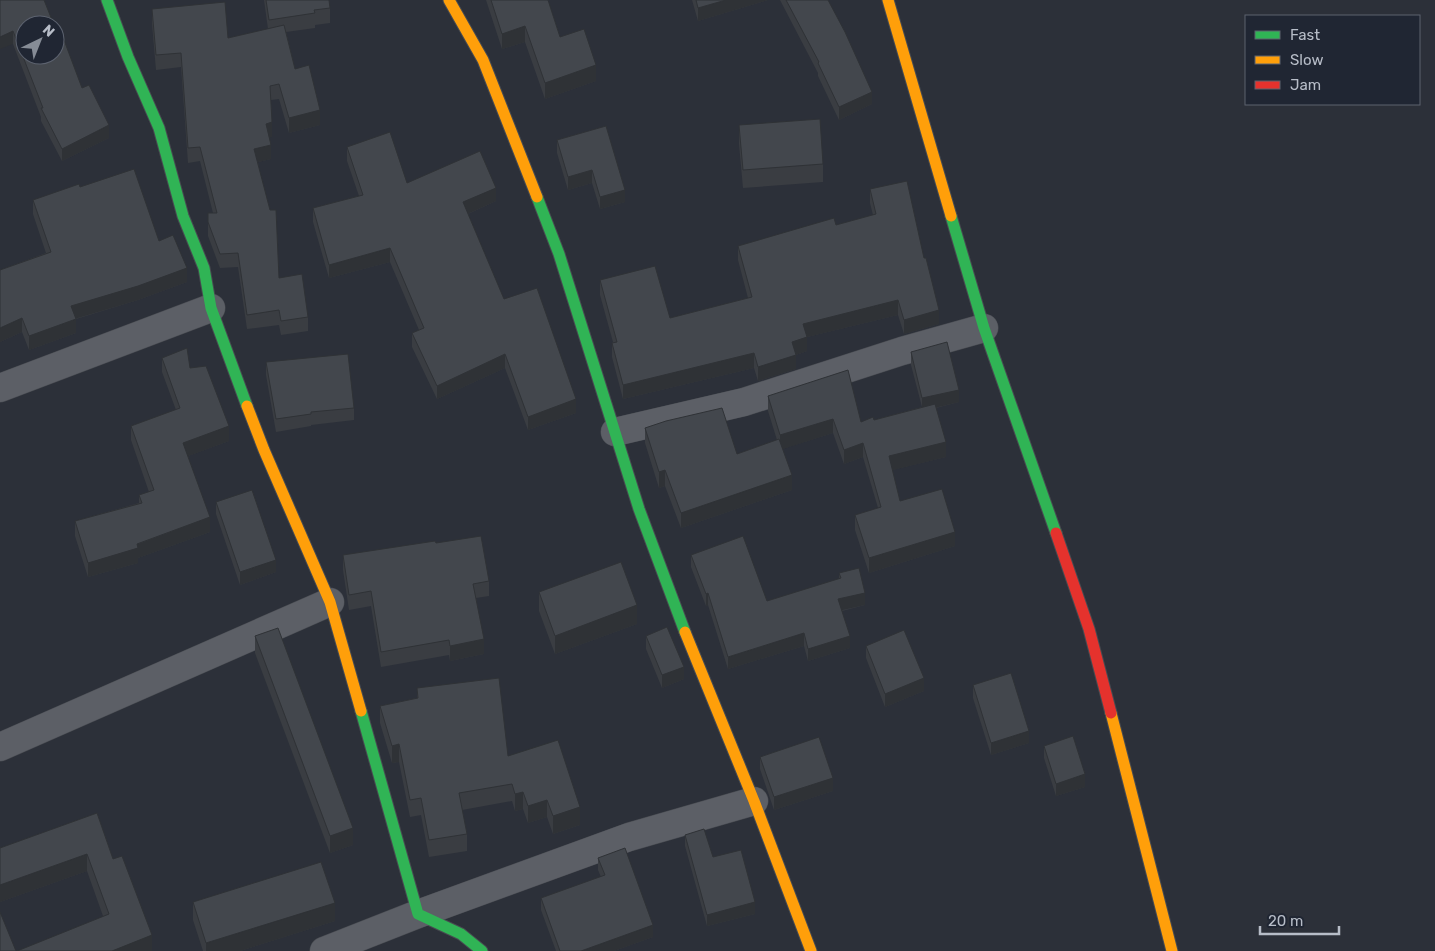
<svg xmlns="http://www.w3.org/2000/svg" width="1435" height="951" viewBox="0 0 1435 951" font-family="Rubik,sans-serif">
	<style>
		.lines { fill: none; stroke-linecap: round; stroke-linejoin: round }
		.street-casing { stroke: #484b51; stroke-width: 29 }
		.fast-casing { stroke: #484b51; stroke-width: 13 }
		.slow-casing { stroke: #484b51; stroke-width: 13 }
		.jam-casing { stroke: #484b51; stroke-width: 13 }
		.street { stroke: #5c5f66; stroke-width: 28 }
		.fast { stroke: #30b455; stroke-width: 11 }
		.slow { stroke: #ff9f0a; stroke-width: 11 }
		.jam { stroke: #e5322d; stroke-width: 11 }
		.wall { fill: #3a3d42 }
		.shaded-wall { fill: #2f3236 }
		.building { fill: #43474d; stroke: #2f3236 }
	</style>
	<rect width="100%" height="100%" fill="#2c3039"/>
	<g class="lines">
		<defs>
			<path id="street" d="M0,388L211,308
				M615,432L744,402L902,351L984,328
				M0,747L330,602
				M324,951L418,914L629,837L754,801"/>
			<path id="fast" d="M107,0L128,57L159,128L183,216L204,268L211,308L247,406
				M537,197L559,254L639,509L685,632
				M951,216L984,328L1056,533
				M361,711L418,914L461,934L482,951"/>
			<path id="slow" d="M449,0L483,60L537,197
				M888,0L951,216
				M247,406L264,450L330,602L361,711
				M685,632L754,801L811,951
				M1111,713L1172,951"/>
			<path id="jam" d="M1056,533L1089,629L1111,713"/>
		</defs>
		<use href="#street" class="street-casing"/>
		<use href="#fast" class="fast-casing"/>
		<use href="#slow" class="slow-casing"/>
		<use href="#jam" class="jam-casing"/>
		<use href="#street" class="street"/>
		<use href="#fast" class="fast"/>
		<use href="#slow" class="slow"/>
		<use href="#jam" class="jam"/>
	</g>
	<path class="wall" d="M0,0L60,42L82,88L109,138L62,161L41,121V117L13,44Z
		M264,0H329L330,8V23L315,25V28L286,32L295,69L320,125L289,133L279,99L271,100L272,137H269L271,159L258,162L279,278L308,317V331L281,335L279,325L247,329L238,267L220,268L208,236V213H213L200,161L188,163L181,67L156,70L152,24V9L228,38L268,29Z
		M486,0H548L560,37L596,81L545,99L525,42L502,49Z
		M692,0H768L698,21Z
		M780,0H828L872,104L839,120L818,76V73Z
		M739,125L823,164V182L743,188L739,144Z
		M606,126L625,202L600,209L592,183L568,190L557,153V140Z
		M347,147L407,183L496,201L468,214L504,299L576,413L528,430L505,368L437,399L412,347V333L419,330L390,262L329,278L313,222V208L359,196L347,161Z
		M80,187L159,241L187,282L138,300L76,319V333L29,350L22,332L0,342V270L46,253L33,214V200Z
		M870,189L924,258L939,324L904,334L898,315L807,337V351L796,355V369L758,381L754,368L623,399L612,357V343L613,342L600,295V280L670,318L748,298L738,260V246L836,225L873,215L870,203Z
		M911,352L959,402L936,408L946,457L892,470L900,501L955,546L869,573L855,530V515L878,508L863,457L844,464L833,433L782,449L792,490L681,528L665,486L659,488L645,443V428L737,454L777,440L768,411V396L861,422L874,420L922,407L911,365Z
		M162,358L190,368L229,441L188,456L210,532L138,558V563L88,577L75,536V521L139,503V495L149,492L131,440V426L176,410L162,372Z
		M266,362L354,408V420L311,425V426L276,432L266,375Z
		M216,502L276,572L240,585L216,514Z
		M436,543L489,581V596L476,598L484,654L450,661L449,655L381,667L371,606L349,610L343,570V555Z
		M691,555L767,601L839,579V573L865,605L842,611L850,648L808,661L804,646L728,669L708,605L706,606L691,567Z
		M539,592L637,624L555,654L539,611Z
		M255,636L353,845L330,853L255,653Z
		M646,636L684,679L662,688L646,649Z
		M866,646L924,691L885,707L866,658Z
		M973,685L1029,743L991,755L973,698Z
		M417,688L508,756L580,825L553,834L547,817L528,823L523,809L515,811L512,801L462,810L467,834V851L429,857L421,815L410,817L399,762L392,763L380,723V706L417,698Z
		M1044,746L1085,787L1056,796L1044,758Z
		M760,757L833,791L774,810L760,769Z
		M97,813L113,859L152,951L103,916L87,871L0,902V848Z
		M685,835L713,857L755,914L707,926L685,846Z
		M598,858L653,937L614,951H556L541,910V898L601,877L598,870Z
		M193,902L335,921L240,951H203L193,920Z"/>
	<path class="shaded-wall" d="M726,0H768L698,21V8Z
		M525,26V42L502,49V34Z
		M13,31V44L0,49V37Z
		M596,65V81L545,99V83Z
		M872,92V104L839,120V107Z
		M320,110V125L289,133V118Z
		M272,122V137L266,138V124Z
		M109,125V138L62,161V149Z
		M271,145V159L254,163V149Z
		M592,170V183L568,190V177Z
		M496,188V201L463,216V202Z
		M625,190V202L600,209V197Z
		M390,248V262L329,278V265Z
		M187,268V282L138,300L71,320V306Z
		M898,300V315L803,338V324Z
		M939,310V324L904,334V320Z
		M22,318V332L0,342V328Z
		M76,319V333L29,350V336Z
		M807,337V351L796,355V369L758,381V367L792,342Z
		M754,353V368L623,399V385Z
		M505,354V368L437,399V386Z
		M959,390V402L922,411V398Z
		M576,399V413L528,430V417Z
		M833,419V433L780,450V435Z
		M229,426V441L183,458V443Z
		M946,442V457L889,471V456Z
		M863,443V457L844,464V450Z
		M665,470V486L659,488V472Z
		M792,475V490L681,528V513Z
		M210,517V532L138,558V563L88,577V563Z
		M955,532V546L869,573V558Z
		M276,560V572L240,585V572Z
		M708,593V605L706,606V594Z
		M865,593V605L838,611V599Z
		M637,605V624L555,654V636Z
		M804,633V646L728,669V657Z
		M850,636V648L808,661V649Z
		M484,639V654L450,661V646Z
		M684,667V679L662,688V675Z
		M924,678V691L885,707V694Z
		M1029,731V743L991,755V743Z
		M399,744V762L392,763V746Z
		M1085,774V787L1056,796V784Z
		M833,778V791L774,810V797Z
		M523,792V809L515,811V794Z
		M547,800V817L528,823V806Z
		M580,807V825L553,834V816Z
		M353,828V845L330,853V836Z
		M87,854V871L0,902V885Z
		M755,902V914L707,926V915Z
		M335,903V921L240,951H206V943Z
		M653,925V937L614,951H581Z
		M152,935V951H112Z"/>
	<path class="building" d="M0,0H44L54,25H25V55H55V29L60,42L64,40L82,88L89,85L109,125L62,149L41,108H43L13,31L0,37Z
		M266,0H329L330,8L314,10L315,13L269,20Z
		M491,0H548L560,37L584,29L596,65L545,83L525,26L502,34Z
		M696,0H726L698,8Z
		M786,0H828L845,32L872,92L839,107L818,63L819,62Z
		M225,2L228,38L284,25L295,69L309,65L320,110L289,118L279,84L270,86L272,122L266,124L271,145L254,149L270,210H276L279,278L302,274L308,317L281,321L279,310L247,315L238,253L220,254L208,222V213H217L200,147L188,148L181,53L156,55L152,9Z
		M820,119L823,164L743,170L739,125Z
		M606,126L625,190L600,197L592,170L568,177L557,140Z
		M390,132L407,183L480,151L496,188L463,202L504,299L537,288L576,399L528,417L505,354L437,386L412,333L424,328L390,248L329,265L313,208L363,195L347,147Z
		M134,169L159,241L173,235L187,268L138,286L71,306L76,319L29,336L22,318L0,328V270L51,252L33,200L79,184L80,187Z
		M907,181L924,258H926L939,310L904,320L898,300L803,324L807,337L792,342L796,355L758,367L754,353L623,385L612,343L617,342L600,280L655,266L670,318L752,297L738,246L834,218L836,225L876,214L870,189Z
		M947,342L959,390L922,398L911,352Z
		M187,348L190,368L206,366L229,426L183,443L210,517L137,544L138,548L88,563L75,521L142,503L139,495L154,490L131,426L180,408L162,358Z
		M348,354L354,408L311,412V414L276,419L266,362Z
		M848,370L861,422L873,417L874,420L935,404L946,442L889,456L900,501L942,489L955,532L869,558L855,515L881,507L863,443L844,450L833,419L780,435L768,396Z
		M722,408L737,454L779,439L792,475L681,513L665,470L659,472L645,428L666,421Z
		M252,490L276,560L240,572L216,502Z
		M481,536L489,581L473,584L484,639L450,646L449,640L381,652L371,591L349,595L343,555L435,541L436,543Z
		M743,536L767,601L841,578L839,573L859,568L865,593L838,599L850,636L808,649L804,633L728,657L708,593L706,594L691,555Z
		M621,562L637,605L555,636L539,592Z
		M667,627L684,667L662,675L646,636Z
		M278,628L353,828L330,836L255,636Z
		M904,630L924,678L885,694L866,646Z
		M1011,673L1029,731L991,743L973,685Z
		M499,678L508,756L558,740L580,807L553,816L547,800L528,806L523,792L515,794L512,784L459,793L467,834L429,840L421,798L410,800L399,744L392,746L380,706L418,698L417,688Z
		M1073,736L1085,774L1056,784L1044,746Z
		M819,737L833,778L774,797L760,757Z
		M97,813L113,859L122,856L152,935L112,951H17L109,914L87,854L0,885V848Z
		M704,829L713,857L741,850L755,902L707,915L685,835Z
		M625,848L653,925L581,951H560L541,898L605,875L598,858Z
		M321,862L335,903L206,943L193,902Z
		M0,912L16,951H0Z"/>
	<rect x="1245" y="15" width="175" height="90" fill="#202633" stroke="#5c626f"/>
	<rect x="1255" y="31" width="25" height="8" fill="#30b455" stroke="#5c626f"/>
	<text x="1290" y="40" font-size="15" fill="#b7bdc8">Fast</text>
	<rect x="1255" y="56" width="25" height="8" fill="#ff9f0a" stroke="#5c626f"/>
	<text x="1290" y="65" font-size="15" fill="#b7bdc8">Slow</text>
	<rect x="1255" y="81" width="25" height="8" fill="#e5322d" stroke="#5c626f"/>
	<text x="1290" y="90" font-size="15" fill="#b7bdc8">Jam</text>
	<g transform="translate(40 40) rotate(43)"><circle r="24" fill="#202633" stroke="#5c626f"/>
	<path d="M0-4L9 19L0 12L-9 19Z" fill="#868c96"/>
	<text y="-8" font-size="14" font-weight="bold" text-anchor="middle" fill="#b7bdc8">N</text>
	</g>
	<path d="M1260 926v8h79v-8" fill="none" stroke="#b7bdc8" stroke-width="2.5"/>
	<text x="1268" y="926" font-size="15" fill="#b7bdc8" stroke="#202633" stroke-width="4" paint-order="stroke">20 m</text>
</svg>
